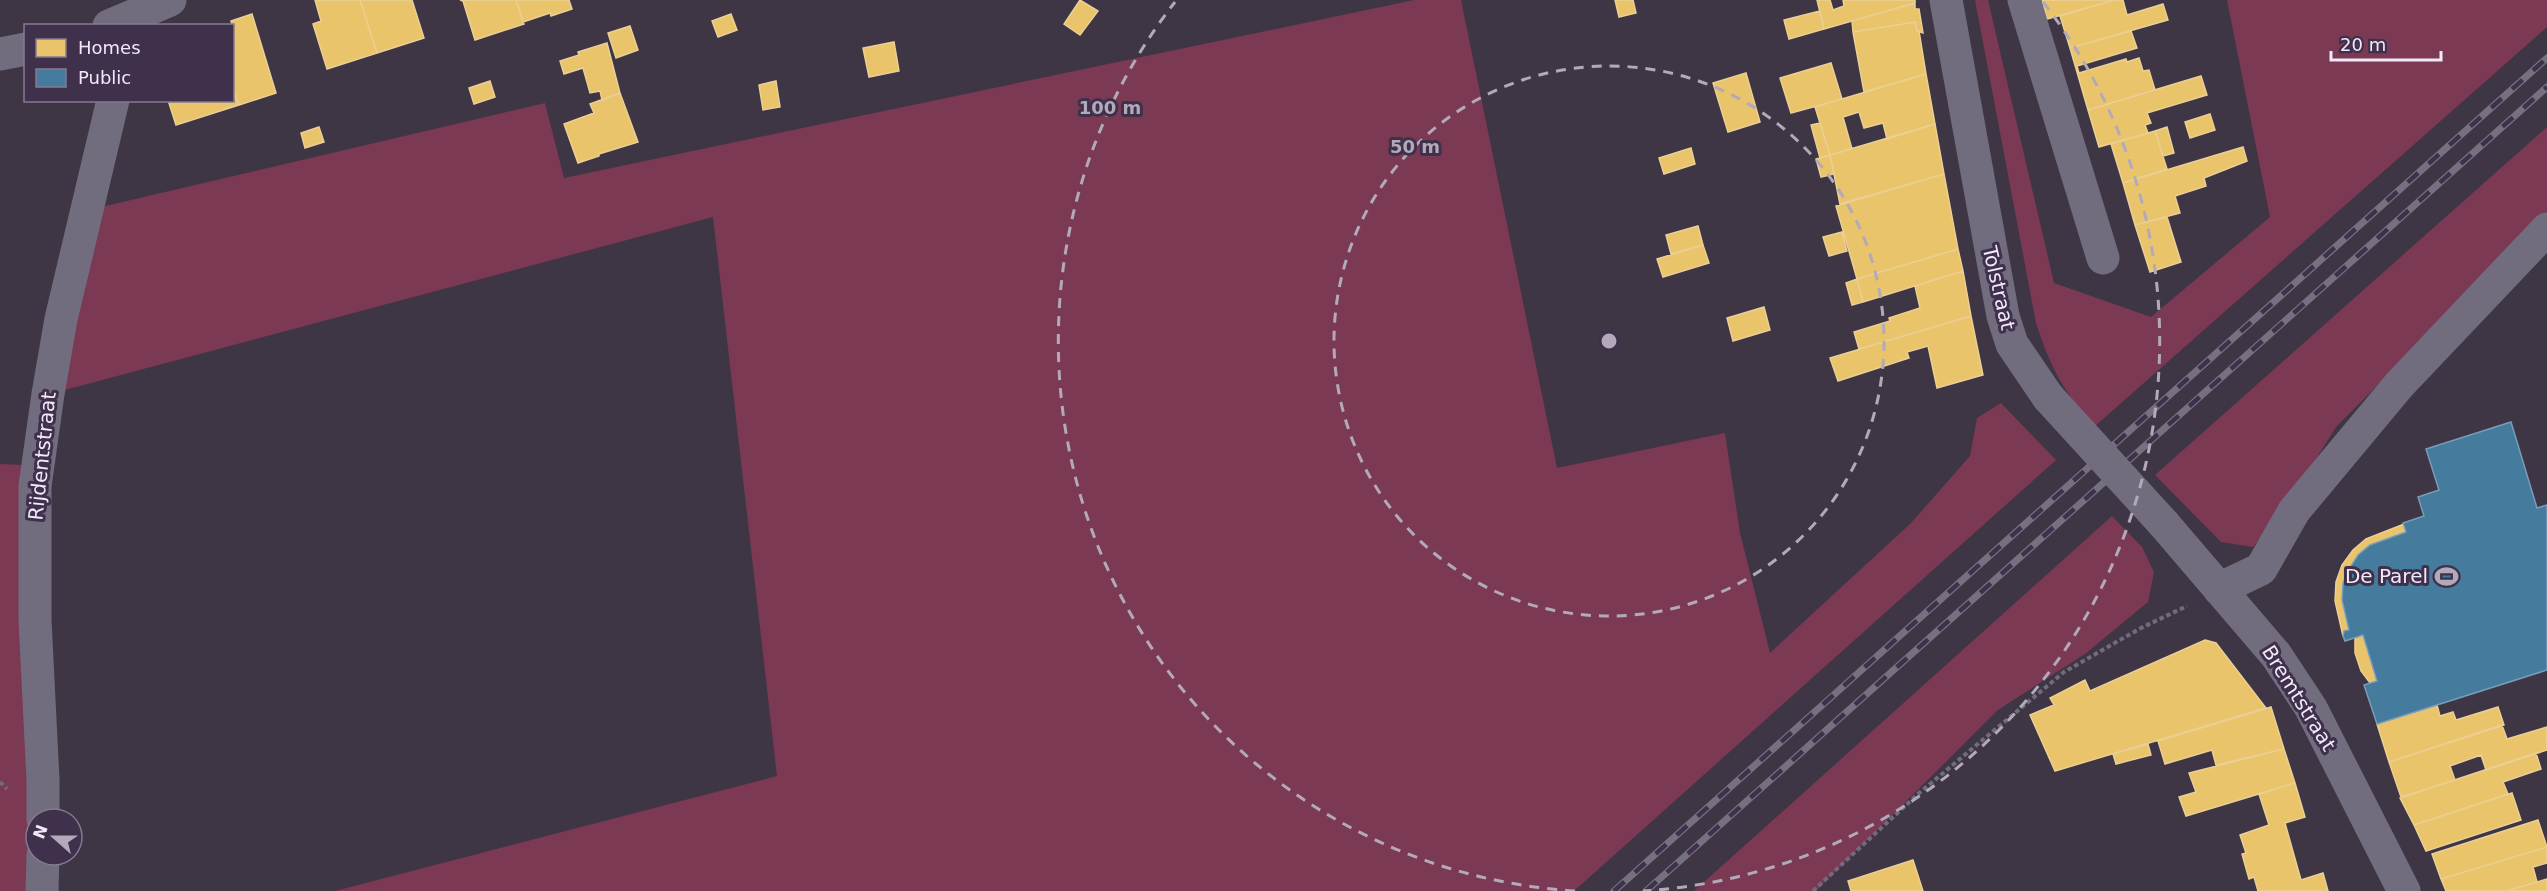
<svg xmlns="http://www.w3.org/2000/svg" width="2547" height="891" viewBox="0 0 2547 891" font-family="'DejaVu Sans',sans-serif">
	<style>
		.green { fill: #7c3953 }
		.homes { fill: #e9c46a; stroke: #ebcf95; stroke-width: 1.5 }
		.public { fill: #457b9d; stroke: #799cb9; stroke-width: 1.5 }
		.lines { fill: none; stroke-linecap: round; stroke-linejoin: round }
		.path { stroke: #706c7b; stroke-width: 4; stroke-dasharray: 4.5 3; stroke-linecap: butt }
		.minor { stroke: #716d7f; stroke-width: 33 }
		.rail-casing { stroke: #757180; stroke-width: 7 }
		.rail { stroke: #3f304b; stroke-width: 4.5; stroke-dasharray: 14; stroke-linecap: butt }
		.minor-bridge { stroke: #716d7f; stroke-width: 33 }
		.ring { fill: none; stroke: #b2aaba; stroke-width: 3; stroke-dasharray: 10 8 }
		.labels { text-anchor: middle; stroke-width: 6; stroke-linejoin: round; paint-order: stroke }
		.street-label { font-size: 20px; fill: #f1e8f9; stroke: #3f304b }
		.poi-label { font-size: 20px; fill: #f1e8f9; stroke: #3f304b; text-anchor: end }
		.centre { fill: #b2aaba; stroke: #3f304b; stroke-width: 3 }
		.ring-label { font-size: 18px; text-anchor: middle; font-weight: bold; fill: #b2aaba; stroke: #3f304b; stroke-width: 6; stroke-linejoin: round; paint-order: stroke }
	</style>
	<rect width="100%" height="100%" fill="#3e3645"/>
	<path class="green" d="M1414,0H1461L1557,468L1725,433L1740,533L1770,653L1911,523L1970,456L1977,418L2001,403L2056,460L1574,891H335L777,776L713,217L61,391L97,208L545,103L564,178Z
		M1975,0H1988L2054,283L2151,317L2270,217L2227,0H2547V27L2094,427C2063,390 2051,369 2036,323Z
		M2547,127V215L2336,427L2286,507L2253,547L2221,542L2155,475Z
		M0,464L26,465L30,891H0Z
		M2112,516L2142,547L2154,572L2148,602L2085,654L1998,710L1816,891H1694Z"/>
	<path class="homes" d="M315,0H360L377,53L327,69L313,24L321,21Z
		M360,0H412L424,38L377,53Z
		M460,0H516L524,24L475,40L463,1Z
		M516,0H569L572,9L551,16L550,13L523,22Z
		M1080,0L1098,11L1080,35L1064,24Z
		M1615,0H1633L1636,13L1619,17Z
		M1817,0H1830L1833,10L1844,6L1843,0H1915V3L1824,29Z
		M2042,0H2115L2047,19Z
		M2115,0H2123L2127,15L2163,4L2168,20L2070,48L2060,16Z
		M1915,3V9H1919L1923,33L1917,31L1915,22L1853,32L1852,21Z
		M1820,11L1824,29L1789,39L1784,20Z
		M252,14L276,93L239,105L232,86L234,32L231,21Z
		M731,14L737,30L718,37L712,21Z
		M1915,22L1917,31H1919L1926,74L1864,92L1853,32Z
		M630,26L638,50L616,58L608,33Z
		M2131,31L2137,48L2077,66L2079,73L2126,59L2127,62L2139,58L2143,71L2149,70L2155,90L2088,110L2070,48Z
		M894,42L899,71L869,77L863,48Z
		M607,43L620,93L602,100L600,91L590,93L583,68L564,74L560,61L579,55L578,52Z
		M1831,63L1842,99L1791,113L1780,78Z
		M1746,73L1760,122L1728,132L1713,83Z
		M1926,74L1935,124L1887,139L1883,123L1864,128L1859,112L1843,117L1852,149L1830,155L1815,107Z
		M2201,76L2207,95L2147,113L2151,123L2145,125L2148,133L2099,147L2088,110Z
		M490,81L495,97L474,104L469,88Z
		M776,81L780,107L763,110L759,85Z
		M232,86L239,105L176,125L168,100H232Z
		M620,93L638,142L599,154V156L578,163L564,124L594,113L590,104Z
		M2210,114L2215,130L2190,138L2185,122Z
		M1820,123L1830,155L1820,158L1811,125Z
		M1935,124L1944,174L1840,204L1830,155Z
		M319,127L324,142L305,148L301,133Z
		M2167,127L2174,153L2163,156L2155,131Z
		M2155,131L2167,169L2123,183L2111,144Z
		M2243,147L2247,161L2204,178L2206,186L2175,196L2180,213L2135,225L2123,183Z
		M1691,148L1695,164L1664,174L1659,158Z
		M1830,155L1834,174L1821,177L1816,159Z
		M1944,174L1958,249L1857,279L1836,206Z
		M2167,217L2181,262L2150,272L2135,225Z
		M1698,226L1703,245L1671,254L1666,235Z
		M1842,232L1847,251L1829,256L1823,237Z
		M1703,245L1709,263L1663,277L1657,259Z
		M1958,249L1963,271L1863,302L1857,279Z
		M1963,271L1971,316L1859,349L1854,332L1890,321L1889,318L1920,308L1915,286Z
		M1857,279L1863,302L1852,305L1846,283Z
		M1764,307L1770,330L1733,341L1727,318Z
		M1971,316L1983,375L1937,388L1928,346L1907,352L1909,358L1838,381L1830,358Z
		M2404,524L2406,532L2370,545L2358,555L2349,569L2343,583L2342,600L2349,630L2344,631L2343,636L2335,601L2336,582L2342,565L2353,550L2366,539Z
		M2363,635L2377,681L2370,683L2361,671L2355,653V638Z
		M2205,640L2216,643L2266,708L2055,771L2030,715L2054,705L2050,698L2085,680L2090,691Z
		M2437,705L2440,716L2453,712L2456,720L2498,707L2504,725L2389,762L2377,724Z
		M2271,707L2284,749L2216,765L2212,750L2165,764L2158,741Z
		M2502,725L2507,739L2547,727V750L2486,770L2481,755L2450,766L2455,780L2401,797L2389,762Z
		M2148,744L2151,755L2116,764L2113,754Z
		M2284,749L2295,783L2186,816L2179,797L2196,792L2189,773Z
		M2536,753L2541,769L2503,782L2508,794L2414,825L2400,798Z
		M2295,783L2305,817L2285,823L2301,880L2323,873L2328,891H2258L2254,877L2249,879L2242,854L2246,853L2240,835L2269,825L2259,794Z
		M2512,793L2521,820L2426,851L2414,825Z
		M2538,820L2547,847L2441,879L2432,854Z
		M2547,847V863L2533,867L2537,882L2506,891H2446L2441,879Z
		M1913,860L1923,891H1851L1848,881Z
		M2547,879V891H2506L2537,882Z"/>
	<path class="public" d="M2511,422L2537,508L2547,505V670L2377,724L2364,685L2377,681L2363,635L2345,641L2343,636L2344,631L2349,630L2342,600L2343,583L2349,569L2358,555L2370,545L2406,532L2403,523L2424,516L2418,497L2439,490L2426,449Z"/>
	<g class="lines">
		<path class="path" d="M0,782L7,789
			M1813,891L1918,794L2064,672L2141,628L2187,606"/>
		<path class="minor" d="M1946,0L2003,316L2012,344L2048,397
			M2024,0L2103,258
			M109,26L170,0
			M0,54L26,49
			M2164,524L2276,655L2311,708L2404,891
			M2219,589L2261,569L2294,511L2399,385L2547,229
			M43,819V780L35,620V486L48,394L61,319L113,100
			M42,891L43,855"/>
		<defs>
			<path id="rail" d="M1614,891L2547,58
				M1646,891L2547,87"/>
		</defs>
		<use href="#rail" class="rail-casing"/>
		<use href="#rail" class="rail"/>
		<path class="minor-bridge" d="M2048,397L2164,524"/>
	</g>
	<g class="ring">
		<circle cx="1609" cy="341" r="275"/>
		<path d="M1575 891A551 551 0 0 1 1175 2M2043 2A551 551 0 0 1 1643 891"/>
	</g>
	<defs>
		<symbol id="stadium-bare" viewBox="-9 -9 18 18"><path d="M0-5a6.5 5 0 1 0 0 10a6.5 5 0 1 0 0-10ZM-3.5-1.8h7v3.6h-7Z" fill="#b2aaba" stroke="#3f304b" stroke-width="2.5" paint-order="stroke"/></symbol>
	</defs>
	<g fill-rule="evenodd">
		<use href="#stadium-bare" x="2430" y="560" width="33" height="33"/>
	</g>
	<g class="labels">
		<g class="street-label">
			<text transform="translate(1999 288) rotate(77)" y="7">Tolstraat</text>
			<text transform="translate(42 456) rotate(-84)" y="7">Rijdentstraat</text>
			<text transform="translate(2299 698) rotate(58)" y="7">Bremtstraat</text>
		</g>
		<g class="poi-label">
			<text x="2428" y="583">De Parel</text>
		</g>
	</g>
	<circle cx="1609" cy="341" r="9" class="centre"/>
	<g class="ring-label">
		<text x="1110" y="114">100 m</text>
		<text x="1415" y="153">50 m</text>
	</g>
	<rect x="24" y="24" width="210" height="78" fill="#3f304b" stroke="#867a91" stroke-width="1.5"/>
	<rect x="36" y="39" width="30" height="18" fill="#e9c46a" stroke="#867a91" stroke-width="1.5"/>
	<text x="78" y="54" font-size="18" fill="#f1e8f9">Homes</text>
	<rect x="36" y="69" width="30" height="18" fill="#457b9d" stroke="#867a91" stroke-width="1.5"/>
	<text x="78" y="84" font-size="18" fill="#f1e8f9">Public</text>
	<g transform="translate(54 837) rotate(291)"><circle r="28" fill="#3f304b" stroke="#867a91" stroke-width="1.5"/>
	<path d="M0-4.5L10 22L0 15L-10 22Z" fill="#b2aaba"/>
	<text y="-9" font-size="16" font-weight="bold" text-anchor="middle" fill="#f1e8f9">N</text>
	</g>
	<path d="M2331 51v9h110v-9" fill="none" stroke="#f1e8f9" stroke-width="3"/>
	<text x="2340" y="51" font-size="18" fill="#f1e8f9" stroke="#3f304b" stroke-width="4.5" paint-order="stroke">20 m</text>
</svg>
